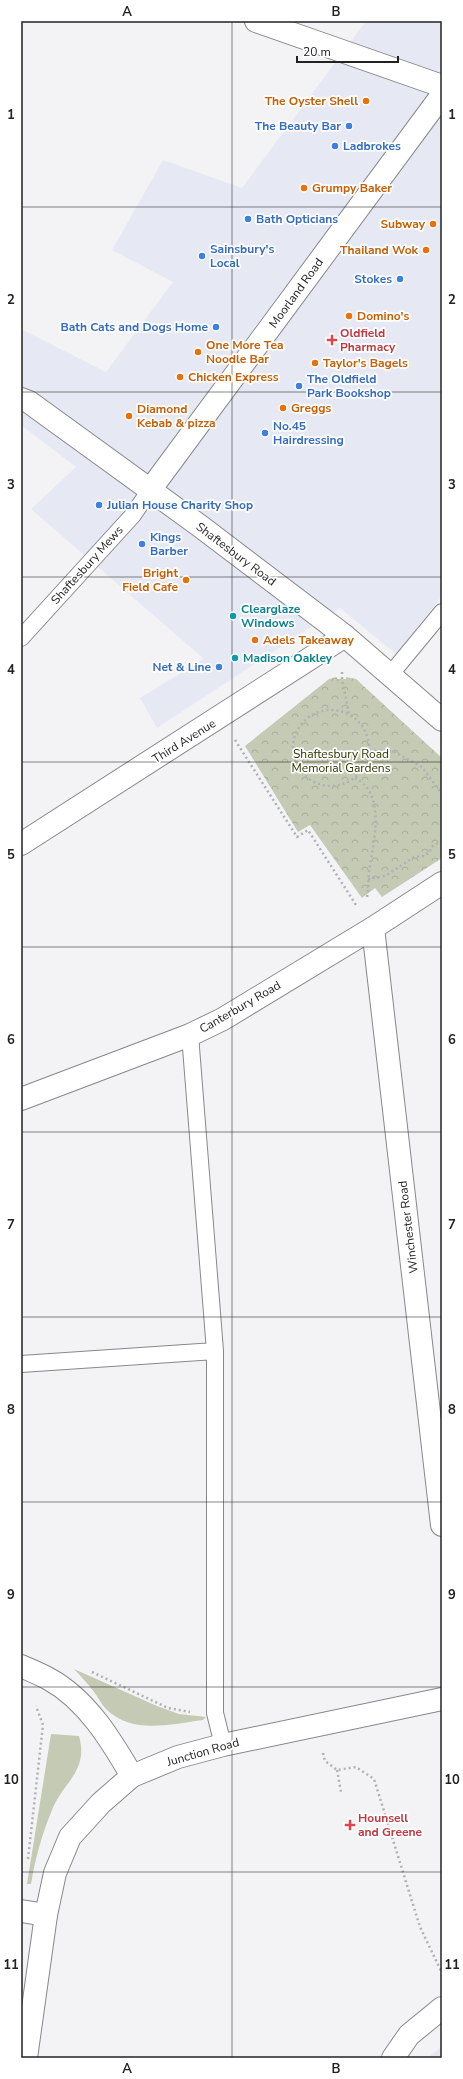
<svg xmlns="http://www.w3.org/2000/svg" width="463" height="2079" viewBox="0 0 463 2079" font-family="'Nunito Sans',sans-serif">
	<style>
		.built { fill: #e6e9f3 }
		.grass { fill: #c5cab4 }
		.park { fill: url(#park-crowns) }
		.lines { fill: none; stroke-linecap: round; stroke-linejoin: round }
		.service-casing { stroke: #88888b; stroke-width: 18 }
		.minor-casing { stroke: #88888b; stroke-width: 24 }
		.tertiary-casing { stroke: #88888b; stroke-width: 24 }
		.secondary-casing { stroke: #88888b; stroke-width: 24 }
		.path { stroke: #b1b1b3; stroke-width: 2.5; stroke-dasharray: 2 3; stroke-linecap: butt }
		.service { stroke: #fff; stroke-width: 16 }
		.minor { stroke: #fff; stroke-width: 22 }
		.tertiary { stroke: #fff; stroke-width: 22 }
		.secondary { stroke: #fff; stroke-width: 22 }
		.grid { fill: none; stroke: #222223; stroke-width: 1; stroke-opacity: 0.55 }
		.food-dot { fill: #e8710a; stroke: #fff; stroke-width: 1.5 }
		.shop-dot { fill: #3f7fe0; stroke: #fff; stroke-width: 1.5 }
		.health-dot { fill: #e0444e; stroke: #fff; stroke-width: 1.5 }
		.culture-dot { fill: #0f9aa8; stroke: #fff; stroke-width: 1.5 }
		.labels { text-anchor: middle; stroke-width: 3.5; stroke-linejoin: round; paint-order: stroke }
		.food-label { font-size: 12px; font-weight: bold; fill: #c56008; stroke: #fff; text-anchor: start }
		.shop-label { font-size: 12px; font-weight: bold; fill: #366cbe; stroke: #fff; text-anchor: start }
		.street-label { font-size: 12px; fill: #222223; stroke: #fff }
		.health-label { font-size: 12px; font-weight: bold; fill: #be3a42; stroke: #fff; text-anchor: start }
		.culture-label { font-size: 12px; font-weight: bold; fill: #0d838f; stroke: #fff; text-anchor: start }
		.park-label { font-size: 12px; fill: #2e3500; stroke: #fff }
		.neatline { fill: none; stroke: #222223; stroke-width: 1.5 }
		.grid-label { font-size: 13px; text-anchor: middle; font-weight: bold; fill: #222223 }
	</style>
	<defs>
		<pattern id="park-crowns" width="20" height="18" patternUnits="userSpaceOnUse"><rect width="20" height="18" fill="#c5cab4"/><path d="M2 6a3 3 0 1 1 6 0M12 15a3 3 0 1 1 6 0" fill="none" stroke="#a9ad9a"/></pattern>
	</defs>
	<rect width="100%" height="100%" fill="#f3f3f6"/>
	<path class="built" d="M366,21H442V596L396,654L340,608L157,728L140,698L204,659L31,509L76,467L21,425V329L106,372L173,282L112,250L163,160L242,188Z
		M442,2047V2058H429L431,2055Z"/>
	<path class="grass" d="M74,1669L157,1706L179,1714L206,1717L203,1720C171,1724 132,1735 106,1709C101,1704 98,1697 94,1692C88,1684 81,1676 74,1669Z
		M51,1734L79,1736C89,1771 63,1782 52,1810C42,1834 35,1859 31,1884H27Z"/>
	<path class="park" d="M337,677V679H346V677L356,679L442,758V858L382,897L375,888L362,898L310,825L298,832L245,746L329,679Z"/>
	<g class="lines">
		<defs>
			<path id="service" d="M21,638L133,515L150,490
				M390,675L442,612
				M190,1035L215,1351V1713L223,1745
				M21,1364L215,1351"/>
			<path id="minor" d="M256,21L442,86
				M21,399L29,402L200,526L345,636L442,720
				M150,490L442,95
				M21,844L345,636
				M373,928L442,1525
				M21,1099L190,1035L223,1019L373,928L442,883
				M21,1666C30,1670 40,1674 49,1679C87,1700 111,1740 132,1776
				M21,1911L46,1915"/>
			<path id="tertiary" d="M393,2058L409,2035L442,2008"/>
			<path id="secondary" d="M26,2058L46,1915L55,1873L70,1837L101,1803L132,1776L178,1757L223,1745L442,1699"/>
		</defs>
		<use href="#service" class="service-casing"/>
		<use href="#minor" class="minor-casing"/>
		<use href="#tertiary" class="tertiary-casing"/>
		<use href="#secondary" class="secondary-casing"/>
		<path class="path" d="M342,672V679L349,714
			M293 748a38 38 0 1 1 76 0a38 38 0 1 1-76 0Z
			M235,740L297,837L308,830L356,905
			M369,751H393L422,767L442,794
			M355,778C387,793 373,845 369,872C368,881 369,889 367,897
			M368,879L385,876L414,857L425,856L430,851L431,847L442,841
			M92,1672L168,1708L190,1712
			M323,1753L325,1761L337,1770L356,1767L374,1779L420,1927L442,1973
			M337,1770L341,1792
			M28,1859L43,1725L36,1706"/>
		<use href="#service" class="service"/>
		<use href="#minor" class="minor"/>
		<use href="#tertiary" class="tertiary"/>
		<use href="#secondary" class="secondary"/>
	</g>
	<path class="grid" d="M232,21V2058M21,207H442M21,392H442M21,577H442M21,762H442M21,947H442M21,1132H442M21,1317H442M21,1502H442M21,1687H442M21,1872H442"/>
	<g class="food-dot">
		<circle cx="366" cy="101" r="4"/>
		<circle cx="304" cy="188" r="4"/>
		<circle cx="433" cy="224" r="4"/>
		<circle cx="426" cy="250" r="4"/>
		<circle cx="349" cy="316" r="4"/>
		<circle cx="198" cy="352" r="4"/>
		<circle cx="315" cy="363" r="4"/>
		<circle cx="180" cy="377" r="4"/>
		<circle cx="283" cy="408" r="4"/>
		<circle cx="129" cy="416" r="4"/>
		<circle cx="186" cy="580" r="4"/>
		<circle cx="255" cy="640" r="4"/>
	</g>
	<g class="shop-dot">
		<circle cx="349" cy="126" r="4"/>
		<circle cx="335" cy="146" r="4"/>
		<circle cx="248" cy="219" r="4"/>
		<circle cx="202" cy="256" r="4"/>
		<circle cx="400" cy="279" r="4"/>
		<circle cx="216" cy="327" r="4"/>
		<circle cx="299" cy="386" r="4"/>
		<circle cx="265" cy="433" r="4"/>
		<circle cx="99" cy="505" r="4"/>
		<circle cx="142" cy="544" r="4"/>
		<circle cx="219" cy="667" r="4"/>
	</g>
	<g class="health-dot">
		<path d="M330 334h4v4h4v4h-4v4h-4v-4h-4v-4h4z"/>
		<path d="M348 1819h4v4h4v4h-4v4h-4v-4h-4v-4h4z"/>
	</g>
	<g class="culture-dot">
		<circle cx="233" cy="616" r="4"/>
		<circle cx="235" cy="658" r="4"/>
	</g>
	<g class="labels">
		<g class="food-label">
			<text x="358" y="105" text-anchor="end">The Oyster Shell</text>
			<text x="312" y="192">Grumpy Baker</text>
			<text x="425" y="228" text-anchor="end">Subway</text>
			<text x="418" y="254" text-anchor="end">Thailand Wok</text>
			<text x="357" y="320">Domino's</text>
			<text x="206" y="349">One More Tea<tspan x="206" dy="14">Noodle Bar</tspan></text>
			<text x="323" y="367">Taylor's Bagels</text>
			<text x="188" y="381">Chicken Express</text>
			<text x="291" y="412">Greggs</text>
			<text x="137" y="413">Diamond<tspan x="137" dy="14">Kebab &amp; pizza</tspan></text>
			<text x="178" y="577" text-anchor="end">Bright<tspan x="178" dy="14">Field Cafe</tspan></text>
			<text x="263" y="644">Adels Takeaway</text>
		</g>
		<g class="shop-label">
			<text x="341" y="130" text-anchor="end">The Beauty Bar</text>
			<text x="343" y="150">Ladbrokes</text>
			<text x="256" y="223">Bath Opticians</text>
			<text x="210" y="253">Sainsbury's<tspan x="210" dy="14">Local</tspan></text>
			<text x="392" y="283" text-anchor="end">Stokes</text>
			<text x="208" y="331" text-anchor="end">Bath Cats and Dogs Home</text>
			<text x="307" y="383">The Oldfield<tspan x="307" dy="14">Park Bookshop</tspan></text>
			<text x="273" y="430">No.45<tspan x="273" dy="14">Hairdressing</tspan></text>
			<text x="107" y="509">Julian House Charity Shop</text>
			<text x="150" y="541">Kings<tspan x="150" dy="14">Barber</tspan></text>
			<text x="211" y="671" text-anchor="end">Net &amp; Line</text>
		</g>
		<g class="street-label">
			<text transform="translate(296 293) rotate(-54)" y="4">Moorland Road</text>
			<text transform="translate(236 554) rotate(37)" y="4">Shaftesbury Road</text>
			<text transform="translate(87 565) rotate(-48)" y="4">Shaftesbury Mews</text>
			<text transform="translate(184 741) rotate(-32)" y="4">Third Avenue</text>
			<text transform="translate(240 1007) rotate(-30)" y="4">Canterbury Road</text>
			<text transform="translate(408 1227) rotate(-97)" y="4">Winchester Road</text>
			<text transform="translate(203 1752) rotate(-16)" y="4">Junction Road</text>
		</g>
		<g class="health-label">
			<text x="340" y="337">Oldfield<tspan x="340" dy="14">Pharmacy</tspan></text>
			<text x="358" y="1822">Hounsell<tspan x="358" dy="14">and Greene</tspan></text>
		</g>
		<g class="culture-label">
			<text x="241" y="613">Clearglaze<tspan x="241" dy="14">Windows</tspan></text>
			<text x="243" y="662">Madison Oakley</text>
		</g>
		<g class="park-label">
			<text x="341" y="758">Shaftesbury Road<tspan x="341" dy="14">Memorial Gardens</tspan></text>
		</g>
	</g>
	<rect width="463" height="2079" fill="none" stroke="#ffffff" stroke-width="44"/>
	<path d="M297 56v6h101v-6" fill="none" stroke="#222223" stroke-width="2"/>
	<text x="303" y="56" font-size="12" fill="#222223" stroke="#ffffff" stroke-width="3" paint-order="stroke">20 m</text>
	<rect x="22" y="22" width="419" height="2035" class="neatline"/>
	<g class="grid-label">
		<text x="127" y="16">A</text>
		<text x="336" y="16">B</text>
		<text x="11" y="119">1</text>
		<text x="452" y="119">1</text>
		<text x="11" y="304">2</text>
		<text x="452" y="304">2</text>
		<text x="11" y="489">3</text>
		<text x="452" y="489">3</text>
		<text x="11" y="674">4</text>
		<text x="452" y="674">4</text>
		<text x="11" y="859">5</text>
		<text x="452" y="859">5</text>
		<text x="11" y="1044">6</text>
		<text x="452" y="1044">6</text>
		<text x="11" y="1229">7</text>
		<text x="452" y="1229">7</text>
		<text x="11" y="1414">8</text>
		<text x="452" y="1414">8</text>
		<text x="11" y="1599">9</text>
		<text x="452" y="1599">9</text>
		<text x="11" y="1784">10</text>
		<text x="452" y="1784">10</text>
		<text x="11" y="1969">11</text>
		<text x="452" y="1969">11</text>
		<text x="127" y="2073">A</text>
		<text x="336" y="2073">B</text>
	</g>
</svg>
